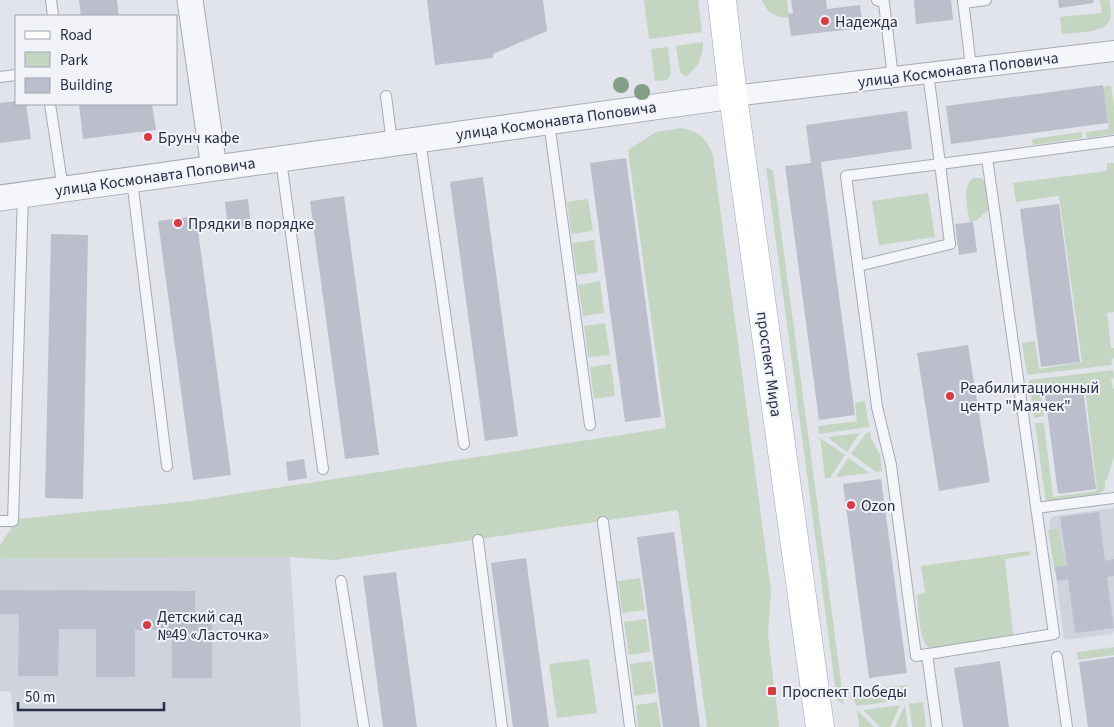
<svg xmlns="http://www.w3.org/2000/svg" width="1114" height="727" viewBox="0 0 1114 727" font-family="'Source Sans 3',sans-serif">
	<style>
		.built { fill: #cfd3de }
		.green { fill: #c4d6c1 }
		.building { fill: #bbbfcc }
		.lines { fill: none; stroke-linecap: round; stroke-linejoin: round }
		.service-casing { stroke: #a5aab6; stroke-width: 12 }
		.minor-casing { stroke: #a5aab6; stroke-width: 22 }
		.tertiary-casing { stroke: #a5aab6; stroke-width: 27 }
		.primary-casing { stroke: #9fa6b8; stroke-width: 29 }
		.service { stroke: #f4f6f9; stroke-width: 10 }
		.minor { stroke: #f4f6f9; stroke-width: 20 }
		.tertiary { stroke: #f4f6f9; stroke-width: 25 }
		.primary { stroke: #fff; stroke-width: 28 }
		.tree { fill: #849d86 }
		.poi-dot { fill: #dd3940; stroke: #f1f3f8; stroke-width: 2 }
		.labels { text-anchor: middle; stroke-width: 4; stroke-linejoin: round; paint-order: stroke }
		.poi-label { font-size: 16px; fill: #272f45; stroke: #f1f3f8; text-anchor: start }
		.street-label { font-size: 16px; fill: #272f45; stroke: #f1f3f8 }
	</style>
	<rect width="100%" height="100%" fill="#e1e4eb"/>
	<path class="built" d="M1114,508V631L1112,634L1064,640L1049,521L1054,516Z
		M290,557L301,727H14L11,692L0,691V559Z"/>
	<path class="green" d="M644,0H698L702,32L649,39Z
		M762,0H787L789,17C776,19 767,13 762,0Z
		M1100,0H1109C1110,5 1111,11 1111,16C1110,34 1076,32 1062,34L1060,17L1102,13Z
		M703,42C703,58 698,67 686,77L680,72L676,46Z
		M668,47L671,74L667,80L655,81L651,49Z
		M1111,86L1114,107V134L1087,138L1086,132L1109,129L1103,87Z
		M682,128C699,131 708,140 713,155L771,591L768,634L779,727H707L678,510L335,560L290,557L0,559V545L18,519L191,501L666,428L628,150L656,132Z
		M1082,132V138L1033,145L1032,139Z
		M1107,163H1114V312L1107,313L1111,348H1114V358L1111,359L1112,365L1027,375L1022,343L1035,341L1039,369L1082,362L1059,196L1016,202L1013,183L1107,171Z
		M766,167L773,171L844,704L837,700Z
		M973,178H981L986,182L989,209L977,220L970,223C968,210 961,188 973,178Z
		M928,193L935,237L879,245L872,201Z
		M588,199L593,231L571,234L567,202Z
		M594,240L598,272L577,275L572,243Z
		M600,281L604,313L583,316L578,285Z
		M605,323L610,355L588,357L584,326Z
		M611,364L615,396L594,399L590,367Z
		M1113,370L1114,378L1111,379L1113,389H1114V457L1107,480L1105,481V489L1098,495L1046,503L1035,423H1044L1053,497L1097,491L1085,388L1041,393L1044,416L1034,418L1029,380Z
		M865,401L869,427L819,434L818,426L857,421L855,403Z
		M870,432L871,438L880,455L882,471L876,472L851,454L866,433Z
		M860,433L847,452L827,437Z
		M820,438L845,455L830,478H825Z
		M848,458L870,473L836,477Z
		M1059,529L1066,571L1055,573L1048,530Z
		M1029,551L1030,555L1005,559L1013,635L994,637L995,643L931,649C918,643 919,610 917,596L925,592L921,566Z
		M640,578L645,610L622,613L618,581Z
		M646,619L650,652L629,655L624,622Z
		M1114,647V655L1078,660L1077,652Z
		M589,659L597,713L557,718L549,664Z
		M652,661L656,693L634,696L630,664Z
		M906,685L903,691L904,700L856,706L852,695L870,689Z
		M657,702L661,727H638L636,705Z
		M923,702L926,727H912L909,704Z
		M900,705L890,727H880L863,710Z
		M905,705L908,727H895Z
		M857,710L874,727H859Z"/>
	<path class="building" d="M79,0H117L119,16H81Z
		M427,0H543L547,31L493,54V58L435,65Z
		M791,0H826L827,9L860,5L863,28L791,36L788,14L793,13Z
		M914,0H951L953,20L916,24Z
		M1058,0H1093L1094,3L1059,8Z
		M1103,85L1108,123L951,144L946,106Z
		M16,101V104H26L31,139L0,143V103Z
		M79,104H152L156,130L83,139Z
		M907,111L912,149L821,162L855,415L819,420L785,166L811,163L806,125Z
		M626,158L661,417L625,422L590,163Z
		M483,177L518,436L485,441L450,182Z
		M344,196L379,455L345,459L310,201Z
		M248,199L251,226L228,230L225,202Z
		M1059,204L1080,362L1041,367L1020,209Z
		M196,216L231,475L193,480L158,221Z
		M973,222L977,252L959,255L955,224Z
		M51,234L88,235L83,499L45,498Z
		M968,345L990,482L939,491L917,353Z
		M1083,390L1096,489L1058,494L1045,395Z
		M304,459L307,478L288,481L286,462Z
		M881,479L907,673L869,678L843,484Z
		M1099,512L1105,561L1114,559V576L1107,577L1114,628L1075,633L1068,579L1057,581L1055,567L1067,565L1060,517Z
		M674,532L700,727H663L637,537Z
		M526,558L549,727H513L491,563Z
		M396,572L417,727H383L363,576Z
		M0,590L195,591V616H212V678H172V630H135V677H96V629H59L58,676H18L19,614H0Z
		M1114,657V727H1088L1079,662Z
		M1000,661L1009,727H963L954,668Z"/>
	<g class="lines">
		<defs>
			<path id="service" d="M51,0L53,16
				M877,0L884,3L893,77
				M963,0L971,67
				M963,3L986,0
				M928,73L940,164L1114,141
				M0,77L16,75
				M386,96L392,143
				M50,104L63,189
				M549,122L590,425
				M420,140L464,444
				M281,160L323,469
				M132,180L167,466
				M858,266L950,244L940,164L846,176L877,407L891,465L916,656L1054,634L987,158
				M1036,508L1114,498
				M0,521H13L23,195
				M603,522L630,727
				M478,540L502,727
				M341,581L364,727
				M927,654L937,727
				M1057,657L1067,727"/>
			<path id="minor" d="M733,96L1114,51"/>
			<path id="tertiary" d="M190,0L214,168
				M0,198L733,96"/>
			<path id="primary" d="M722,0L733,96L820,727"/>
		</defs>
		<use href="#service" class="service-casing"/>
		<use href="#minor" class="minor-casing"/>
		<use href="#tertiary" class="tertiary-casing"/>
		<use href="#primary" class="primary-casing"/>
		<use href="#service" class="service"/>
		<use href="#minor" class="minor"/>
		<use href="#tertiary" class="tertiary"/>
		<use href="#primary" class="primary"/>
	</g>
	<g class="tree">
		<circle cx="621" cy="85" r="8"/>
		<circle cx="642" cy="92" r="8"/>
	</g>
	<g class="poi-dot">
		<circle cx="825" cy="21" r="5"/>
		<circle cx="148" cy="137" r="5"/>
		<circle cx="178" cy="223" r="5"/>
		<circle cx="950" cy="396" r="5"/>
		<circle cx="851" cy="505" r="5"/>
		<circle cx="147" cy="625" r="5"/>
		<rect x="767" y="686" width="10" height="10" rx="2.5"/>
	</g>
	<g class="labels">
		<g class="poi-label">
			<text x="835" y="27">Надежда</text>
			<text x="158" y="143">Брунч кафе</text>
			<text x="188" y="229">Прядки в порядке</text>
			<text x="960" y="393">Реабилитационный<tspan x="960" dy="18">центр "Маячек"</tspan></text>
			<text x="861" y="511">Ozon</text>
			<text x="157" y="622">Детский сад<tspan x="157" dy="18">№49 «Ласточка»</tspan></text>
			<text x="782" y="697">Проспект Победы</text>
		</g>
		<g class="street-label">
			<text transform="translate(958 69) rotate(-7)" y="6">улица Космонавта Поповича</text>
			<text transform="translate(556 120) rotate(-8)" y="6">улица Космонавта Поповича</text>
			<text transform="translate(155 176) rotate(-8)" y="6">улица Космонавта Поповича</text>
			<text transform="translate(770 364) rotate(82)" y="6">проспект Мира</text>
		</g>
	</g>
	<rect x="15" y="15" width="162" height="90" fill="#f1f3f8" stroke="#a0a5b0"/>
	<rect x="25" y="31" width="25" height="8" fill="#ffffff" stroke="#a0a5b0"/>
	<text x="60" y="40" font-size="15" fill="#272f45">Road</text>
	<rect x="25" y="52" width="25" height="15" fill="#c4d6c1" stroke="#a0a5b0"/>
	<text x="60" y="65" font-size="15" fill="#272f45">Park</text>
	<rect x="25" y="78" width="25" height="15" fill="#bbbfcc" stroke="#a0a5b0"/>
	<text x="60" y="90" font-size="15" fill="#272f45">Building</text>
	<path d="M18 702v8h146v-8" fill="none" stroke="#272f45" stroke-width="2.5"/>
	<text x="25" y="702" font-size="15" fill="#272f45" stroke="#f1f3f8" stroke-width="4" paint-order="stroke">50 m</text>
</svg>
